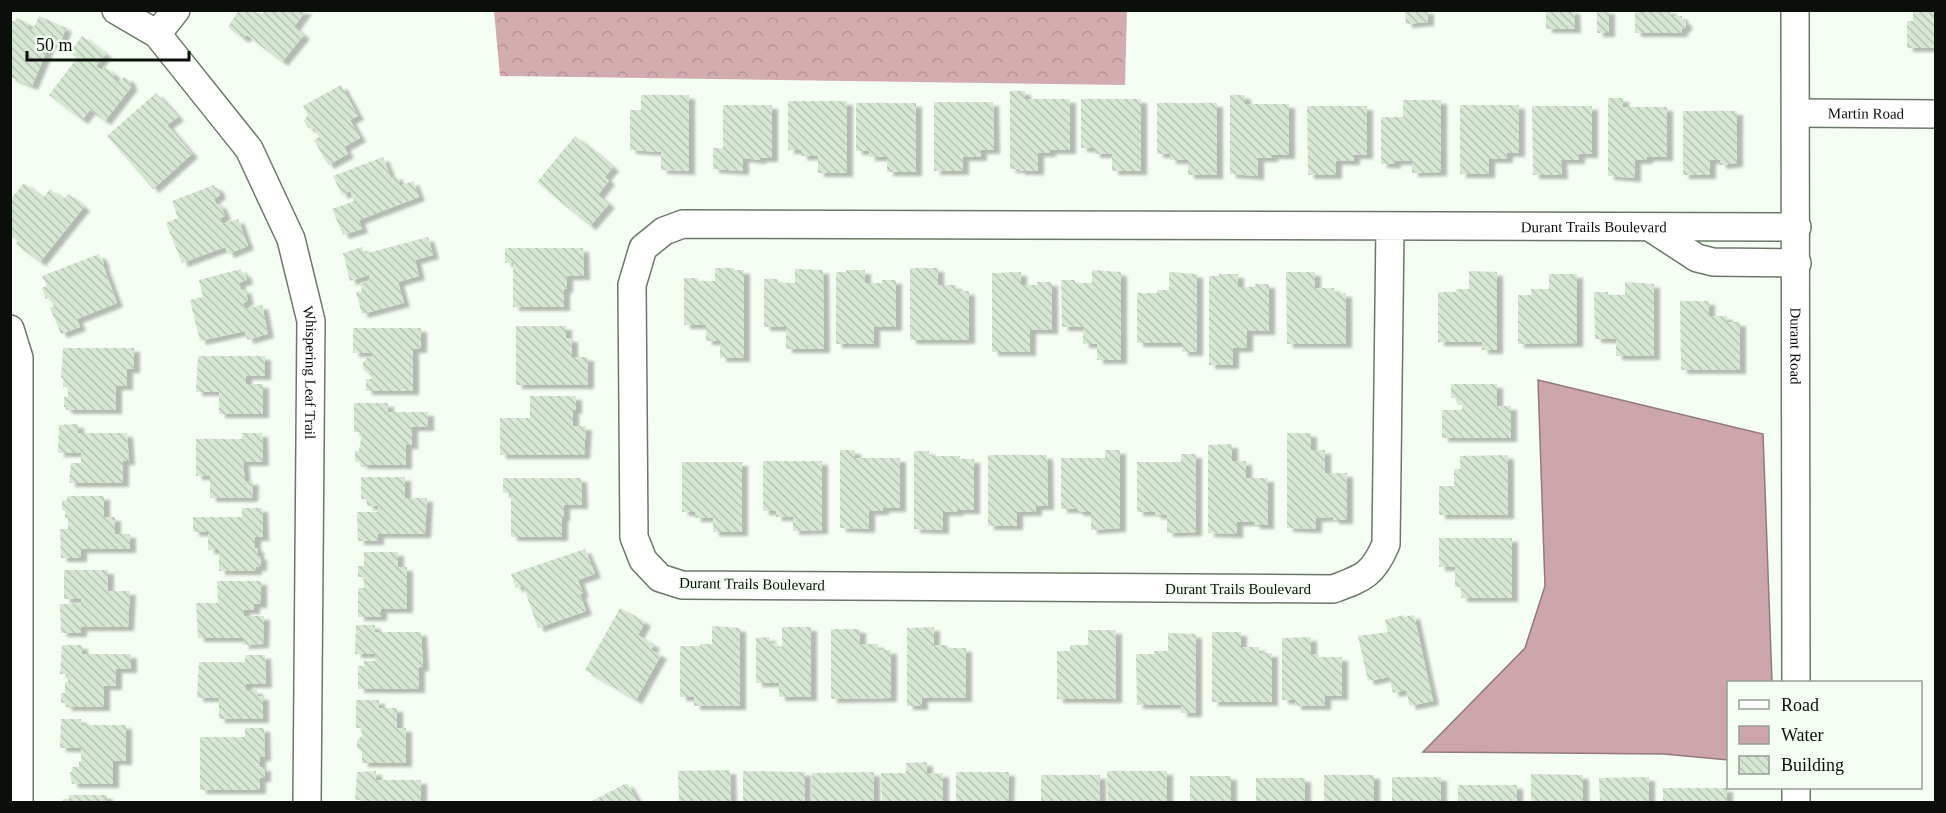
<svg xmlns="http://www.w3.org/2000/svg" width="1946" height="813" viewBox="0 0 1946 813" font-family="'Times New Roman',serif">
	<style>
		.forest { fill: url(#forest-crowns) }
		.water { fill: #cca6aa; stroke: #92797a; stroke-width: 1.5 }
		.building { fill: url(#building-back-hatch); filter: url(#shadow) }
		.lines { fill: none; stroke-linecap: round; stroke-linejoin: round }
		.minor-casing { stroke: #6a7967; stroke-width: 30 }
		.minor { stroke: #fff; stroke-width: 27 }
		.labels { text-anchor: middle; stroke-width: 4.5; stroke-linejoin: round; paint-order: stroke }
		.street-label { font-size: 15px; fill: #0a1009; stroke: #f4fef2 }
	</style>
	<defs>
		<pattern id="forest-crowns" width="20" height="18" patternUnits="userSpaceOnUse" patternTransform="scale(1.5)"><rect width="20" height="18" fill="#d3acb0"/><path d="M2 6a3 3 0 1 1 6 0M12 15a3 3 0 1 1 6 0" fill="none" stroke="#b49396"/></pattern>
		<pattern id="building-back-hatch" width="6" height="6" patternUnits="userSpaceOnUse" patternTransform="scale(1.5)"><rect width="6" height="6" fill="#d6e7d3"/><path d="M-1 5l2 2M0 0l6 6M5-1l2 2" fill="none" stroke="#b6c5b4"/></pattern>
		<filter id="shadow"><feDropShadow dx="6" dy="4" stdDeviation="1.5" flood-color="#0004"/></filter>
	</defs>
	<rect width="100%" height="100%" fill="#f4fef2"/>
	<path class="forest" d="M494,11H1127L1125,85L500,76Z"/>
	<path class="water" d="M1538,380L1763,434L1772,682H1728V760L1664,754L1423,752L1525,648L1545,586Z"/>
	<path class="building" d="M239,10H254L260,16L265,10H306L294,27L304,35L282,62L247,35L243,39L228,27Z
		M1405,10H1428V22L1406,24Z
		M1546,10H1574L1575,29H1546Z
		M1597,10H1609V33H1597Z
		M1635,10H1671L1669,16H1682V20L1686,22V27L1682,29V33H1635Z
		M1913,10H1936V48H1907V21H1913Z
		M39,16L66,28L59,46L50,43L32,86L10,77V20L15,22L16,18L28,23L27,28L33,30Z
		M82,36L106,54L96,66L102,70L105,67L115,75L113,77L118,82L125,77L131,82L129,84L132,86L105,121L90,110L82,120L49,95L77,58L70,52Z
		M341,85L358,116L350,120L360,138L344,147L348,154L328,165L314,140L319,137L315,129L308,128L304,121L308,115L303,106Z
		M1010,91H1025V99H1070V150H1050V153H1038V171H1019V169H1010Z
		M156,93L178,117L167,125L192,154L153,189L107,136Z
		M641,95H689V171L661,170V152L630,150V110H641Z
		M1230,95H1245V104H1289V155H1272V158H1258V176L1230,174Z
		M1608,98H1623V107H1667V157H1647V160H1635V178L1608,176Z
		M1081,99H1141V171H1112V154H1094V148H1081Z
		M1403,100H1441V172L1412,173V161H1395V164H1381V117H1403Z
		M788,101H847V173H818V156H801V150H788Z
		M934,102H993L994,150H981V157H963V171H934Z
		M856,103H916V172H887V157H869V151H856Z
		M1157,103H1217V175H1188V160H1170V154H1157Z
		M723,105H772V158H760V160L743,158V171L713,169V148H723Z
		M1460,105H1519V153H1507V159H1489V174H1460Z
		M1307,106H1367V155H1354V161H1336V175H1308Z
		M1532,106H1592V154H1579V160H1561L1562,175H1533Z
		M1683,111H1737V163L1720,165V160H1710V175H1683Z
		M575,136L613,167L605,177L609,181L598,195L609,204L590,226L537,182Z
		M383,157L391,178L396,175L400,186L413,181L419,197L359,220L362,229L343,235L332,209L354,201L350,191L342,195L333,176Z
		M24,183L43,198L50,189L63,199L68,194L84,207L40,262L16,244L18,241L11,236L13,234L10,232V200Z
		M214,185L215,188L217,187L220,195L214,199L217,205L220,204L225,216L220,218L223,224L238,219L248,246L228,254L225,247L182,263L166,223L178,218L172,201Z
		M428,237L433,255L415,260L419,276L398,282L404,303L362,314L356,292L362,291L360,284L370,281L369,275L350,281L343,253L362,247L364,254Z
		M505,248H583L584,276H567V289H564V307H513V263H505Z
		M99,254L104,263L103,265L117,303L77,319L80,327L61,334L50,308L54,306L50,297L46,299L42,288L47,286L42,276Z
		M715,268H734V270H744V358H720V341H706V325H684V278H698V281H715Z
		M910,268H938V285H956V291H969V340H910Z
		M241,269L242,273H245L247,280L239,283L241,290L245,289L248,301L243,303L245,309L262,305L268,334L247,340L245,331L200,341L190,300L203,297L199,280Z
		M795,269L823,270L824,349H786V327H764V279H778V283H795Z
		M846,270H865V283H882V280H896V327H874V344H836V272H846Z
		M1092,270L1121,272V360H1097V344H1083V327H1062L1061,280H1075V283H1092Z
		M1469,271L1497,272V350H1482V342H1438V292H1456V289H1469Z
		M1021,272V285H1037V282H1052V330H1030V352H992V273Z
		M1169,272L1197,274V352H1182V343H1137V293H1157V290H1169Z
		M1286,272H1315V288H1334V293H1346V344H1287Z
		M1219,274H1238V287H1255V284H1269V331H1247V348H1233V365H1209V276H1219Z
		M1549,274H1577V343L1518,344V295H1531V289H1549Z
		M1625,282L1654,284V356H1616V339H1595L1594,292H1608V295H1625Z
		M1680,301H1709V316H1727V322H1740V370H1681Z
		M516,326H566V338H572V357H588V385H516Z
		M353,328H421V349H413V391H366V379H372V373H367L363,369V363L367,358H372V353H353Z
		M63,348H134V369H127V386H116V410H66V407H64V397H68V387H63V378H61Z
		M198,356H265V376H246V384H263V414H219V392H196Z
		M1451,384H1497V406H1511V438H1442V410H1462V405H1458V398H1451Z
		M530,396H576V410H573V426H586L584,455H500V418H530Z
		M354,403H388V412H428V427H412V445H406V465H361V462H355V451H359L362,432H354Z
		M78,424V433H127L129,461H123V483H69L71,463H81V453H58L59,425Z
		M242,433H262L263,462H243L245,481H253L252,498H210V476H196V439H242Z
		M1287,433H1311V450H1325V473H1347V520H1333V517L1316,518V529L1287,528Z
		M1232,444V461H1246V478H1268V525H1254V522H1237V534L1208,533V445Z
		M840,450H855V458H900V508H883V511H869V529L840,528Z
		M1105,450H1120V528L1091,530V512H1077V509H1061V458H1105Z
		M914,451H929V456H960V459H974V510H957V512H943V530L914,529Z
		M1181,454H1196V532L1167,533V515H1155V512H1137V462H1181Z
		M988,455H1047L1048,506H1036V512H1017V526H988Z
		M1508,455V515H1439V486H1454V469H1460V456Z
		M763,461H822V530L793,531V517H776V511H763Z
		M682,462H742V532H713V518H695V512H682Z
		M361,477H405V498H427L425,534H378V541H358L357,512H378V506H367V499H361Z
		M503,478H581L582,505H564V517H562V537H511V493H503Z
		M67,496H104V517H115V534H130V549H81V558H61L60,529H68V518H65V510H62V500H67Z
		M242,508H262L263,537H255V548H258V556H261V567H256V571H219V550H208V532H193V517H242Z
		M1439,538H1512V598H1461V587H1455V567H1439Z
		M585,549L595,574L578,580L583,593L580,594L586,611L538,628L523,585L516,588L511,574Z
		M364,552H398V567H407V609H381V617H358V588H364V577H358V566H364Z
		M64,570H108V591H130L128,627H81V633H61L60,604H81V599H64Z
		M217,581H261V604H254V610H244V616H264L263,644L243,645V638H198L196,603H218Z
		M620,608L645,622L638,635L654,645L651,650L661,655L636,700L585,670Z
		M1404,615V617L1414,615L1433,701L1410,706L1406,690L1393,693L1389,677L1368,681L1358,636L1388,632L1385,620Z
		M356,625H375V632H421L423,667H419V689H358V666H364V661H375V654H355Z
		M712,626L740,628V706H694V697H680V646H700V644H712Z
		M782,627H811V697H779V683H756V638L770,637V643H777V648H782Z
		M934,627V645H948V648H966V698H922V706H907V628Z
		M831,629H860V644H878V650H891V698L831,699Z
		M1088,630H1116V699H1057V651H1070V645H1088Z
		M1212,632H1241V647H1259V653H1272V702H1212Z
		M1168,633L1196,634V713H1181V705H1137L1136,654H1154V651H1168Z
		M1311,637V655L1317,654V657H1342V696H1325V706H1295V700H1282V638Z
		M62,645H82V654H131V669H116V686H104V707H66V703H61V693H65V682H68V674H60Z
		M245,655H265L266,684H246V690H257V696H263V719H219V698H197L199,662H245Z
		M356,700H379V708H397V728H406V763H362V752L357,748V740L362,736V728H356Z
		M61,719H81V725H126V761H113V784H72L70,772H72V767H79V761H81V748H60Z
		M245,728H264L265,757H260V767H265V778H260V790H200V737H245Z
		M927,762V774L943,773V802H882L881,773H906V763Z
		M730,770L731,802H679L678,771Z
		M376,771V780H421V802H361V800H355L357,772Z
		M743,771L805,772V802H743Z
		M1107,771H1167V802H1108Z
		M874,772V802H812V773Z
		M956,772H1009L1008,802H956Z
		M1531,774L1583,775V802H1531Z
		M1041,775H1100V802H1041Z
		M1324,775H1374V802H1324Z
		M1190,776H1231V802H1190Z
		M1392,777H1441V802H1392Z
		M1649,777V802H1600L1599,778Z
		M1256,778H1305V802H1256Z
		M627,783L638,802H590Z
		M1458,785H1517V802H1458Z
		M1663,788H1727V802H1663Z
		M69,795H107V802H63V799H69Z"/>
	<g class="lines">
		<defs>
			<g id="minor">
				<path id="s1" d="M116,10L157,34L249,149L291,239L311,321L307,802"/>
				<path id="s2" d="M1795,10L1796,682"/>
				<path d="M157,34L176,10"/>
				<path id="s3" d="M1797,113L1936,114"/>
				<path id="s4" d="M1390,228L1386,544C1373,575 1363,578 1333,589L682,585L660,578L643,560L634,537L632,285L643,248L664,231L683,224C1054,226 1425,228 1797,227"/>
				<path d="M1651,228L1697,258L1713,262L1797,263"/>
				<path d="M10,329L19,358V802"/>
				<path d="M1796,802V788"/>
			</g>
		</defs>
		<use href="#minor" class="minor-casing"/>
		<use href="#minor" class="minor"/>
	</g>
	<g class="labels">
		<g class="street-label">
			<text dy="5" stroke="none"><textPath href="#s3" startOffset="69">Martin Road</textPath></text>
			<text dy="5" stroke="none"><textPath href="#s4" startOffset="2361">Durant Trails Boulevard</textPath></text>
			<text dy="5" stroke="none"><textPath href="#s2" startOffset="336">Durant Road</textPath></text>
			<text dy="5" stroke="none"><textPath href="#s1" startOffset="430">Whispering Leaf Trail</textPath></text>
			<text transform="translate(752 584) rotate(1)" y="5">Durant Trails Boulevard</text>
			<text x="1238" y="594">Durant Trails Boulevard</text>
		</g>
	</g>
	<rect width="1946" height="813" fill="none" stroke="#0a1009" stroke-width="24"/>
	<rect x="1727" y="681" width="195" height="108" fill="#f4fef2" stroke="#969f95" stroke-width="1.5"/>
	<rect x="1739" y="700" width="30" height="9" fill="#ffffff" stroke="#969f95" stroke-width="1.5"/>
	<text x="1781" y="711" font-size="18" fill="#0a1009">Road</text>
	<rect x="1739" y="726" width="30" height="18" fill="#cca6aa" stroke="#969f95" stroke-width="1.5"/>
	<text x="1781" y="741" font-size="18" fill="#0a1009">Water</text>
	<rect x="1739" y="756" width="30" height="18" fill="url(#building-back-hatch)" stroke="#969f95" stroke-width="1.5"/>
	<text x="1781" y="771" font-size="18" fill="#0a1009">Building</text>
	<path d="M27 51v9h162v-9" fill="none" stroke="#0a1009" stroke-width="3"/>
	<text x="36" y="51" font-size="18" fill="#0a1009" stroke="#f4fef2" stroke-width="4.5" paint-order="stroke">50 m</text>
</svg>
